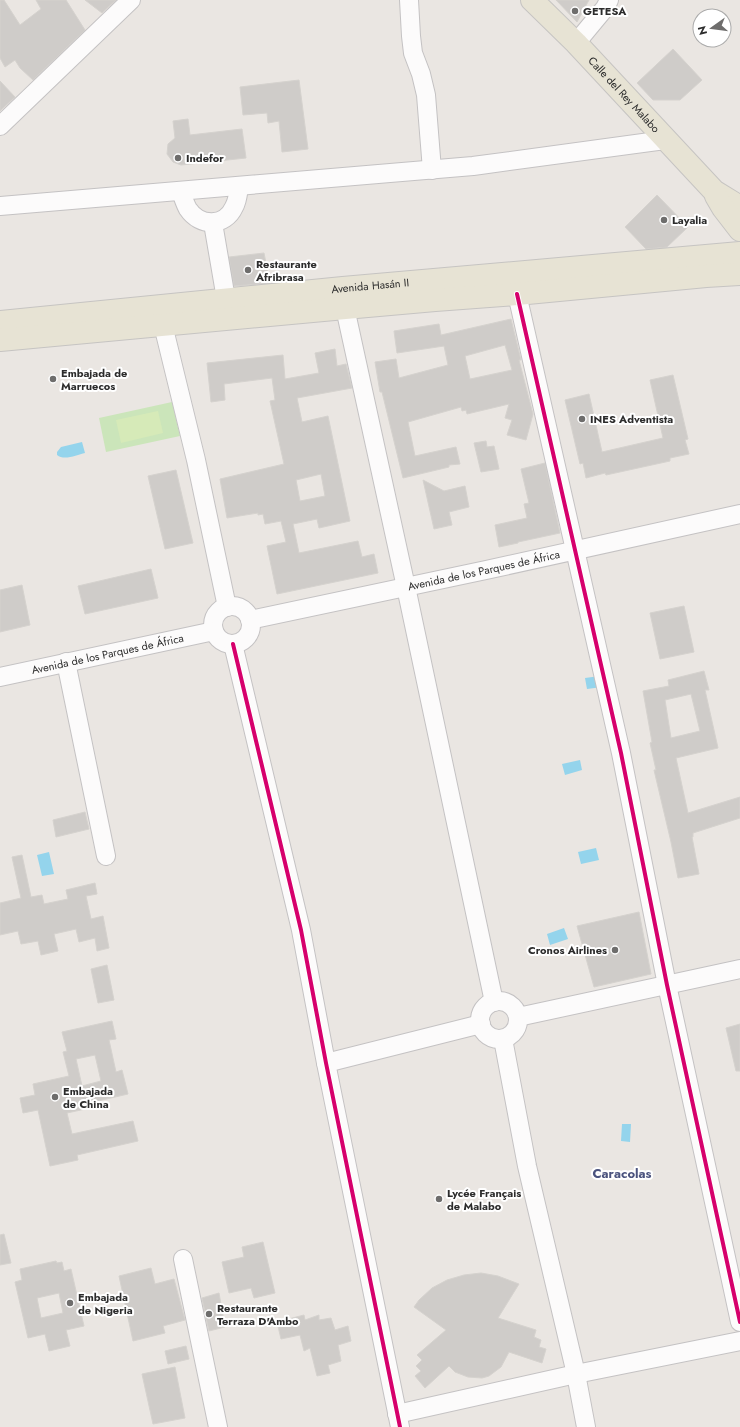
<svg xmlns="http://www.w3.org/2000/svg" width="740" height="1427" viewBox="0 0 740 1427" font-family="Jost,sans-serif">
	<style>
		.green { fill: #cbe5ba }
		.pitch { fill: #d6eab8 }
		.water { fill: #94d4ec }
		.building { fill: #cfccc9; stroke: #d5d2ce; fill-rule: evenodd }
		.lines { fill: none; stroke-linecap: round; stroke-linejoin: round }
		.minor-casing { stroke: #c4c2c3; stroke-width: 20 }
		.major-casing { stroke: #c6c4c2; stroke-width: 24 }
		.minor { stroke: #fcfbfb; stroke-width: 18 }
		.major { stroke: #e7e3d4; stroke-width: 22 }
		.cycleway-casing { stroke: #fff; stroke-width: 6 }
		.cycleway { stroke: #d6006c; stroke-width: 4 }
		.poi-dot { fill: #6e6d6c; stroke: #fff; stroke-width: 1.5 }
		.labels { text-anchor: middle; stroke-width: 4; stroke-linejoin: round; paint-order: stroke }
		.poi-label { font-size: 11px; font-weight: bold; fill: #2c2c2c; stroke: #fff; text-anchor: start }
		.street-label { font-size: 11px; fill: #2c2c2c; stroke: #fff }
		.quarter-label { font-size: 13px; font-weight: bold; fill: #4b537e; stroke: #fff }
	</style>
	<rect width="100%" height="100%" fill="#eae6e2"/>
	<path class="green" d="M172,402L180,436L106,452L99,418Z"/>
	<path class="pitch" d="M158,411L163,433L121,443L116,420Z"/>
	<path class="water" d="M82,442L85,453C77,455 64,461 57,455V452L61,447Z
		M600,676L602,687L587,689L585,678Z
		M580,760L582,770L565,775L562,764Z
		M596,848L599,860L581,864L578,852Z
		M49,852L54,874L42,876L37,855Z
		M564,928L568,939L550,945L547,934Z
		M622,1124H631L630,1142L621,1141Z"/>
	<path class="building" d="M0,0H4L20,25L41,9L36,0H66L85,30L33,80L20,68L15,60L5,67L0,58Z
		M85,0H116L102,13Z
		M556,0H589L577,22Z
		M673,49L702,80L680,100H653L637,83Z
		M299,80L308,149L282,152L279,121L268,123L267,113L243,115L240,87Z
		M0,81L15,97L0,111Z
		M188,119L190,135L242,129L246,158L181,165L173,162L167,154L168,144L175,138L173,121Z
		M657,195L688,227L667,247L646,249L625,227Z
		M264,253L270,283L234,286L229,257Z
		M511,319L521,360H519L533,414L526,440L507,435L512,420L505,418L509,404L467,414L466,410L462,411L461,407L408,422L415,456L456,447L460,464L449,465V467L403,478L382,392H380L375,362L396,359L399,378L448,365L444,346L397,353L394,331L439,324L441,335ZM505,345L512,370L470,379L465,356Z
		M335,349L337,366L346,364L352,388L297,398L302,422L328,416L350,521L319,528L317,519L293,524L299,553L358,541L362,557L374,554L378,573L277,594L267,546L286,542L281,521L265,524L263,514L258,515V513L227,518L220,479L284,464L270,401L275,400L272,378L224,384L225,400L211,402L207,363L283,355L285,379L319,373L315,353ZM321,474L325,496L300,501L296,480Z
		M673,375L688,439L685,440L689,454L670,458V461L606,475L605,473L586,478L583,463L580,464L565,400L589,394L602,452L663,438L650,380Z
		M486,441L487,447L494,446L499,469L481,472L474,443Z
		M545,463L560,533L518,542V543L499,547L495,525L527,518L524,504L529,503L521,469Z
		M176,470L193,543L165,549L148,476Z
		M423,480L444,491L465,486L469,507L449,512L452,525L434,529Z
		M151,569L158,598L85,614L78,586Z
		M22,585L30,625L0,632V590Z
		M684,606L694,652L660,659L650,613Z
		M704,671L709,690H705L718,748L676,758L688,813L740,797V818L693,833V837H692L699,874L678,878L671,842L654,770H656L650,743L652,742L643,691L669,686L668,680ZM691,694L700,731L671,738L665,700Z
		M85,812L89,829L56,837L53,820Z
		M22,855L31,897L42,895L44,904L68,899L66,890L95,883L97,894L86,896L91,919L103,916L109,948L97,951L95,938L79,942L76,929L54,934L58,951L41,955L38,941L21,944L18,931L0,935V903L21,898L12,857Z
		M639,912L651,974L594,987L577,926Z
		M107,965L114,1000L98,1003L91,969Z
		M112,1021L116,1039L109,1040L116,1072L122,1070L128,1094L98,1101L99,1106L67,1113L72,1134L133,1121L138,1141L77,1155L78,1160L50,1166L38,1110L23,1113L20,1098L35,1095L33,1084L69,1076L63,1052L67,1051L62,1032ZM95,1055L101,1081L82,1086L76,1059Z
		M740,1024V1071H736L726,1028Z
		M4,1234L11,1263L0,1265V1235Z
		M263,1242L275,1293L254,1298L251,1288L229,1293L222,1262L244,1257L242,1247Z
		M56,1261L57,1263L62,1262L64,1271L71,1269L84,1326L66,1330L70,1346L49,1351L45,1334L28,1338L15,1282L22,1280L20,1269ZM59,1293L63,1313L41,1318L37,1298Z
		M151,1268L155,1284L174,1279L185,1320L163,1326L165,1333L133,1341L119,1276Z
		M481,1273L498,1276L519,1284L498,1318L536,1330L534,1337L541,1340L539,1347L546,1349L542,1363L509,1352L501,1367L489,1376L482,1378L468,1377L455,1372L449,1366L425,1388L415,1376L421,1371L416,1366L422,1360L417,1355L446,1330L414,1307L419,1300L432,1288L447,1280L464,1275Z
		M219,1293L225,1327L209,1331L202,1298Z
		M304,1315L305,1320L319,1315V1320L331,1318L335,1330L348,1326L351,1341L338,1345L341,1361L328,1365L330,1373L317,1376L310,1348L304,1351L300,1335L281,1339L277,1322Z
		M186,1346L189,1359L168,1364L165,1351Z
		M175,1367L185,1418L153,1424L142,1374Z"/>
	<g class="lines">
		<defs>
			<g id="minor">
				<path d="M409,0L411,36L413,53L421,74L426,95L432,170"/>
				<path d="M576,43L605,8L609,0"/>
				<path d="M0,126L131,0"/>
				<path d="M181,192C183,197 185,204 188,209C200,227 225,227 234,207C238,200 238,193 239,186"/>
				<path d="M0,206L473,166L665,140"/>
				<path d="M213,223L226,299"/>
				<path d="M517,294L621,753L667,985L740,1322"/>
				<path d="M345,308L406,587L494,1002"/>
				<path d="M163,325L196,460L227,607"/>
				<circle cx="232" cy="625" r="19"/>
				<path id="s1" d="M250,620L486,570L740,514"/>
				<path d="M233,644L301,930L326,1063L400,1427"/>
				<path d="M66,662L106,856"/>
				<path id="s2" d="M0,677L214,631"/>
				<circle cx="499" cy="1020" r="19"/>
				<path d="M518,1017L740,969"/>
				<path d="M503,1039L527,1166L576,1374L586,1427"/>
				<path d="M326,1063L481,1024"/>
				<path d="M183,1259L218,1427"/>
				<path d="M397,1414L576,1374L740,1341"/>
			</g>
			<g id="major">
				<path id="s3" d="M532,0L576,43L714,191L740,207"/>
				<path d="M716,196L723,208L740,230"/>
				<path id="s4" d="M0,322L343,288L740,253"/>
				<path d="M0,340L345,308L435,300L517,294L706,276L740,274"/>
			</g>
		</defs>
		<use href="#minor" class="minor-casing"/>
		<use href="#major" class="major-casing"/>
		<use href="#minor" class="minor"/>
		<use href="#major" class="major"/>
		<defs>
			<path id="cycleway" d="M517,294L621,753L667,985L740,1322
				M233,644L301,930L326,1063L400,1427"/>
		</defs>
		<use href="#cycleway" class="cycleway-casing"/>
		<use href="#cycleway" class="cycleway"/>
	</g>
	<g class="poi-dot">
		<circle cx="575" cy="11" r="4"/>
		<circle cx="178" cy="158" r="4"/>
		<circle cx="664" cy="220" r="4"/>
		<circle cx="248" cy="270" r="4"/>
		<circle cx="53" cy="379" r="4"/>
		<circle cx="582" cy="419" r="4"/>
		<circle cx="615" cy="950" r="4"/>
		<circle cx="55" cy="1097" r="4"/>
		<circle cx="439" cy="1199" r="4"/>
		<circle cx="70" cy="1303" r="4"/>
		<circle cx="209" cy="1314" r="4"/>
	</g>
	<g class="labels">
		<g class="poi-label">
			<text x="583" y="15">GETESA</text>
			<text x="186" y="162">Indefor</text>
			<text x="672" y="224">Layalia</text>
			<text x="256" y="268">Restaurante<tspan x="256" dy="13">Afribrasa</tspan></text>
			<text x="61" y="377">Embajada de<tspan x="61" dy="13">Marruecos</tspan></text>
			<text x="590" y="423">INES Adventista</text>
			<text x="607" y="954" text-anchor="end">Cronos Airlines</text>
			<text x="63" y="1095">Embajada<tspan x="63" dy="13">de China</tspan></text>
			<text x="447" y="1197">Lycée Français<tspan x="447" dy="13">de Malabo</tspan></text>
			<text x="78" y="1301">Embajada<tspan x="78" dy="13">de Nigeria</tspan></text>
			<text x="217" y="1312">Restaurante<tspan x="217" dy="13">Terraza D'Ambo</tspan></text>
		</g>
		<g class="street-label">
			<text dy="4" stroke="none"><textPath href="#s3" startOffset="132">Calle del Rey Malabo</textPath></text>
			<text dy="4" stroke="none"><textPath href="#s4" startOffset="372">Avenida Hasán II</textPath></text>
			<text dy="4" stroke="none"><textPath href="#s1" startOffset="239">Avenida de los Parques de África</textPath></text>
			<text dy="4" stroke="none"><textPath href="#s2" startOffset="110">Avenida de los Parques de África</textPath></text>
		</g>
		<g class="quarter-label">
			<text x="622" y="1178">Caracolas</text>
		</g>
	</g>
	<g transform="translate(712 28) rotate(256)"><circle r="19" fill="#ffffff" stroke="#ababab"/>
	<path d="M0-3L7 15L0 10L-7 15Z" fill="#6e6d6c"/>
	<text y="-6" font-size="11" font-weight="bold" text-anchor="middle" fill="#2c2c2c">N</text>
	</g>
</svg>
